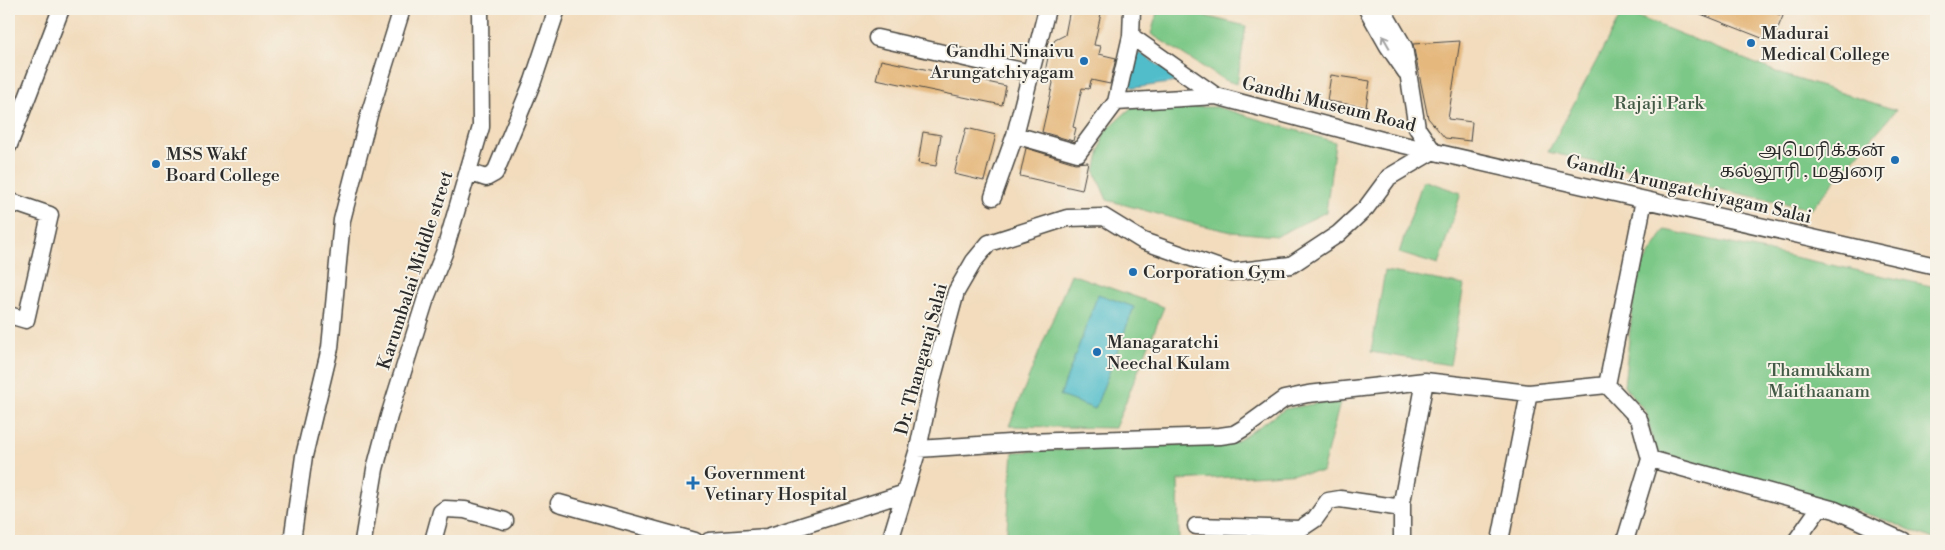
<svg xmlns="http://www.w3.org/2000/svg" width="1945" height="550" viewBox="0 0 1945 550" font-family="'Libre Bodoni','Noto Serif Tamil',serif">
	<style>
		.green { fill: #7bc887; stroke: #537a59 }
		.water { fill: #51bdcb; stroke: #3e747b }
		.building { fill: #e5b87d }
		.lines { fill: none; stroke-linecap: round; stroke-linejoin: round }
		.minor-casing { stroke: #494641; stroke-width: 19 }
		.minor { stroke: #fff; stroke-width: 16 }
		.oneway { stroke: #a0a0a0 }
		.poi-dot { fill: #1f6fb2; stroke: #f7f3e8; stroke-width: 2 }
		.labels { text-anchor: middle; stroke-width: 4; stroke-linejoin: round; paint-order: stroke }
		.poi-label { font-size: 18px; fill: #2b2b2b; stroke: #f7f3e8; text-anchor: start }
		.park-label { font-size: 18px; fill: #435a47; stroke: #f7f3e8 }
		.street-label { font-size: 18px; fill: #2b2b2b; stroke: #f7f3e8 }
	</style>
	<rect width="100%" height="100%" fill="#f7f3e8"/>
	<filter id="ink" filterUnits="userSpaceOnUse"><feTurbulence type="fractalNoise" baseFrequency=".02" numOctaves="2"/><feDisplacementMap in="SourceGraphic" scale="10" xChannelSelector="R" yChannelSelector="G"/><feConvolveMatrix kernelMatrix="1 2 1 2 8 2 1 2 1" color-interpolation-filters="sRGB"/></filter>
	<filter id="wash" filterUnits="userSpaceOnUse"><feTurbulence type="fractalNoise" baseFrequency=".0096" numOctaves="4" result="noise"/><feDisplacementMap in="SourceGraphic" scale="20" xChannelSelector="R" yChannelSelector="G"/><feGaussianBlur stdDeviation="1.12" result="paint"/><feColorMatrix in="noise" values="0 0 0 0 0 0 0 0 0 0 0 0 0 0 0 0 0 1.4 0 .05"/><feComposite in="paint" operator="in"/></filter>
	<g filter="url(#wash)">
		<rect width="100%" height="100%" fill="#f2dcbd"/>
		<path class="green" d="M1158,9H1175L1246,26L1237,84L1224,80L1151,34Z
			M1623,11L1784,75L1896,110L1811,209L1548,152Z
			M1132,107H1217L1335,142L1326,212L1277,236L1232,232L1187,222L1107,200L1095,172L1104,132Z
			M1423,180L1461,193L1438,265L1399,253Z
			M1665,230L1936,287V540L1880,518L1655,451L1646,412L1624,386L1636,275Z
			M1385,271L1464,285L1450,365L1371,352Z
			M1071,274L1164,307L1115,428L1009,426Z
			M1341,399L1322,472L1178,480L1179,541H1006L1013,452L1236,442L1285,409Z"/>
		<path class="water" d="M1140,53L1183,81L1134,88L1128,84L1133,57Z
			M1098,294L1134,307L1095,409L1060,396Z"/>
		<g id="blocks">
			<path class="building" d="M1070,9H1102L1094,45L1101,46L1099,54L1116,58L1110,84L1091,80L1089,89L1082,88L1073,127L1076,128L1073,141L1042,132L1053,83L1046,67L1050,48L1055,40L1065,35Z
				M1688,9H1765L1783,16L1772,42Z
				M1460,41L1448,119L1472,122L1470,141L1445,138L1428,118L1413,44Z
				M881,60L1006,86L1002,105L876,79Z
				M1331,75L1370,81L1366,107L1327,101Z
				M966,128L996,135L984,181L954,174Z
				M923,132L941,135L936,166L918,163Z
				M1026,148L1075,163L1088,162L1082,190L1020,176Z"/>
		</g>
	</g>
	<g filter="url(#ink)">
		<use href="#blocks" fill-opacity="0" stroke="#494641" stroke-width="1"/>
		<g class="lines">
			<defs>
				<path id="minor" d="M1047,9L1015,135L1078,153L1116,102L1216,96L1131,36
					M1367,9L1388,46L1406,72
					M1382,9L1404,47L1417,128L1433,151
					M877,38L1031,73
					M1216,96L1382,140L1936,266
					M1116,102L1131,36L1132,9
					M9,145L61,9
					M468,172L486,178L495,173L533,81L557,9
					M993,197L1015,135
					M9,201L50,215L26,320L9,315
					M1607,385L1639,419L1650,459L1625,541
					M918,449L1025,442L1220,436L1234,434L1244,428L1284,399L1308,394L1425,381L1529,393
					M1650,459L1835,510L1903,541
					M559,503L695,541
					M1196,526L1300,529L1315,519L1328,501L1340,499L1402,508
					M292,541L304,456L330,348L342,220L369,115L402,9
					M363,541L375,469L389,416L426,298L444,253L481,127L480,9
					M433,541L441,512L445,509L465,510L505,521
					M709,541L767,537L905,493
					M890,541L918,449L933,377L956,292L974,261L989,243L1067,218L1104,217L1143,241L1231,272L1291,265L1338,234L1366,208L1389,177L1433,151
					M1402,541V502L1425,381
					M1500,541L1529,393L1607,385L1644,200
					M1796,541L1820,507"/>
			</defs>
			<use href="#minor" class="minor-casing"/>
			<use href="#minor" class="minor"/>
		</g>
		<defs><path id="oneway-shaft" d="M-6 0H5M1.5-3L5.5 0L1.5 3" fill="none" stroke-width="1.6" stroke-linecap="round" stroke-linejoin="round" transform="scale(1.25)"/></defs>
		<use class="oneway" href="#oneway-shaft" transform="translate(1386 42) rotate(-120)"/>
	</g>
	<g class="poi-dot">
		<circle cx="1751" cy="43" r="5"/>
		<circle cx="1084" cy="61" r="5"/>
		<circle cx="1895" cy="160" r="5"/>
		<circle cx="156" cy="164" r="5"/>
		<circle cx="1133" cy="272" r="5"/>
		<circle cx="1097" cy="352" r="5"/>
		<path d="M690.5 475.5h5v5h5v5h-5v5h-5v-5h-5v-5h5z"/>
	</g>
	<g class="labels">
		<g class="poi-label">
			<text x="1761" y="39">Madurai<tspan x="1761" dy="21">Medical College</tspan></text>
			<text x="1074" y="57" text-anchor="end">Gandhi Ninaivu<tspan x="1074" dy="21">Arungatchiyagam</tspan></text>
			<text x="1885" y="156" text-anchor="end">அமெரிக்கன்<tspan x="1885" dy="21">கல்லூரி , மதுரை</tspan></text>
			<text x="166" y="160">MSS Wakf<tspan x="166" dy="21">Board College</tspan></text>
			<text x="1143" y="278">Corporation Gym</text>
			<text x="1107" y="348">Managaratchi<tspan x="1107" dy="21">Neechal Kulam</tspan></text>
			<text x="704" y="479">Government<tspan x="704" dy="21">Vetinary Hospital</tspan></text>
		</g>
		<g class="park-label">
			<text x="1659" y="109">Rajaji Park</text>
			<text x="1819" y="376">Thamukkam<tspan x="1819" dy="21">Maithaanam</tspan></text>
		</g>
		<g class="street-label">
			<text transform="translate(1329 104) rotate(14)" y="6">Gandhi Museum Road</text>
			<text transform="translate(1689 189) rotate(13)" y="6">Gandhi Arungatchiyagam Salai</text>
			<text transform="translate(415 270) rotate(-72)" y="6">Karumbalai Middle street</text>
			<text transform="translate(921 359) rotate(-75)" y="6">Dr. Thangaraj Salai</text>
		</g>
	</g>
	<rect width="1945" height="550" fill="none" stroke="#f7f3e8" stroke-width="30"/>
</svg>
